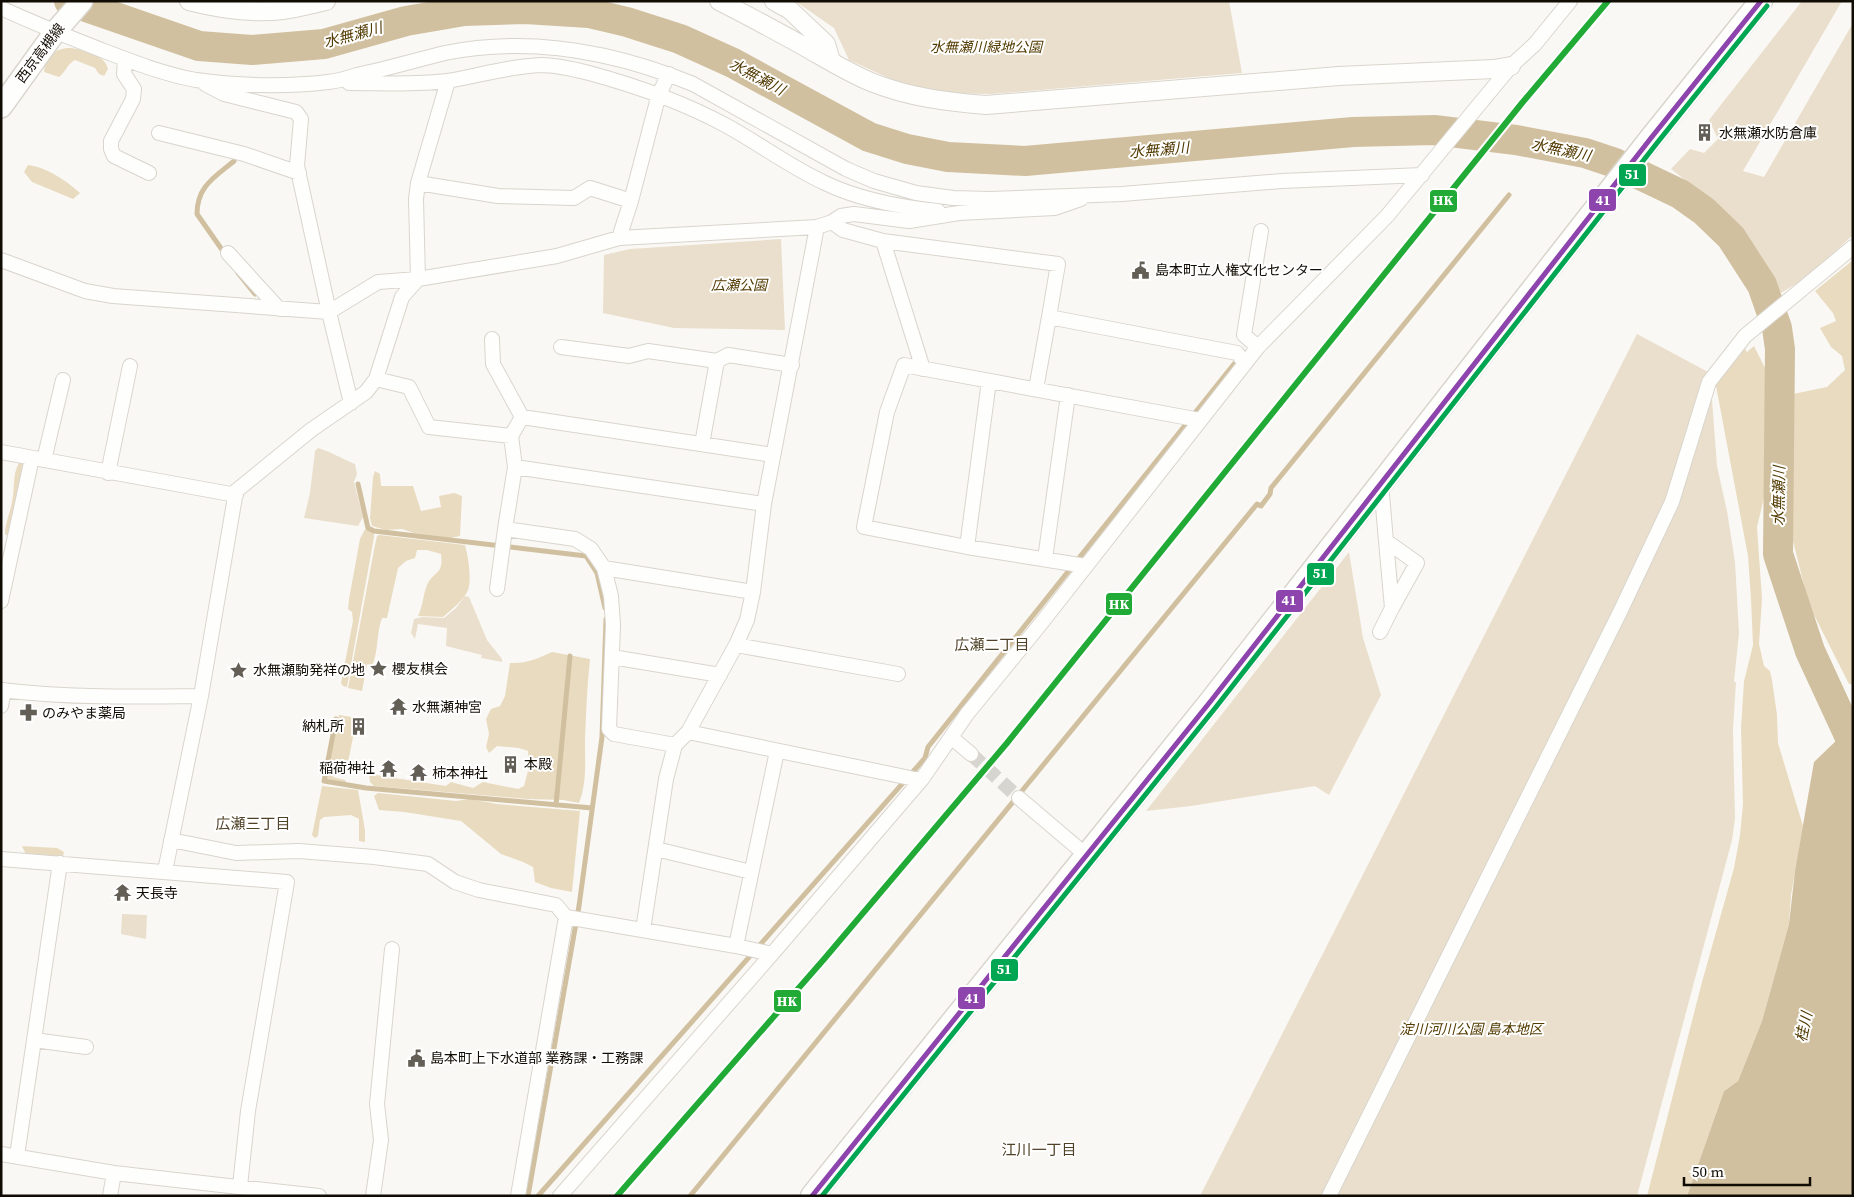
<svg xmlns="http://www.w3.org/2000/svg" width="1854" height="1197" viewBox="0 0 1854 1197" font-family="'Source Serif 4','Noto Sans JP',serif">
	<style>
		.green { fill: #eadfcc }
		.forest { fill: #e9dbc0 }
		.water { fill: #d1c09f }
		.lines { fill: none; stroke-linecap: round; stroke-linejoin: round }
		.stream { stroke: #d1c09f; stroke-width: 5 }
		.river { stroke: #d1c09f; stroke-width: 30 }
		.minor-tunnel { stroke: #d7d5d0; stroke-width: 14; stroke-dasharray: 14 7; stroke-linecap: butt }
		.minor-casing { stroke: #d9d5cd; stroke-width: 16 }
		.tertiary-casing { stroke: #d9d5cd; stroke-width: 20 }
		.primary-casing { stroke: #d9d5cd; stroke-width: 24 }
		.trunk-casing { stroke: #d9d5cd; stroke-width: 25 }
		.minor { stroke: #fefefd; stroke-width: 14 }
		.tertiary { stroke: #fefefd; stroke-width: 18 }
		.primary { stroke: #fefefd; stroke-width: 21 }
		.trunk { stroke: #fefefd; stroke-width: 22 }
		.bus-1-casing { stroke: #fff; stroke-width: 9 }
		.bus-2-casing { stroke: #fff; stroke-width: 9 }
		.bus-1 { stroke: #8e44ad; stroke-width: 5 }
		.bus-2 { stroke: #00a651; stroke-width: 5 }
		.rail-1-casing { stroke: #fff; stroke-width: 10 }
		.rail-1 { stroke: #21ab36; stroke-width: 6 }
		.labels { text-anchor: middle; stroke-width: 4; stroke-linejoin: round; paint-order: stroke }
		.park-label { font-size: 14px; font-style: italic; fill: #533b00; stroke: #fff }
		.street-label { font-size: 14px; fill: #110c03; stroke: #fff }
		.poi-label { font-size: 14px; fill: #110c03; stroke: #fff; text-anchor: start }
		.water-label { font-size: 15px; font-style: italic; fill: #523a00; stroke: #fff }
		.neighbourhood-label { font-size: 15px; fill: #504227; stroke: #fff }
		.line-badge { stroke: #fff; stroke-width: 2 }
		.badge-label { font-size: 14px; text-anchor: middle; font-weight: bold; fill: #fff }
	</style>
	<rect width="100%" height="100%" fill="#faf8f4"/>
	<path class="green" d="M795,1H1229L1242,73L992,94L939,93L891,79L849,60L834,28Z
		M1802,1H1842L1743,171L1764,177L1853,23V235L1807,277L1781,293L1748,237L1717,205L1671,169L1690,149L1704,153L1718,139L1709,120Z
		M781,239L785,330L674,328L603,313L604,255L630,249Z
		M1637,334L1710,373L1717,466L1727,511L1735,562L1739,633L1734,682H1736L1733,730L1735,819L1732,840L1637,1196H1200Z
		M318,448C332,452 342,459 355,464L357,474L354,482L363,517L358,526L304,518L310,493L315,451Z
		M1349,552L1363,638L1381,695L1329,795L1315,786L1191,806L1146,811Z
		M465,596L469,597L487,640L502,659V662L481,658L482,655L446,646L447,628L418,624L415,639L411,633L414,619L422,617L444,618L456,608Z
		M122,914L147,915L146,939L121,934Z"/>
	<path class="forest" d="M67,48C81,48 105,54 108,69L104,76L99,74L95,68L75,60C67,64 66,72 59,77L44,72C46,57 52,50 67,48Z
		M28,165C46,167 67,181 80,193L73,199L32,182L24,172Z
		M1853,260V684H1849L1809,605L1792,537L1793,394L1827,387L1845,370L1842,356L1831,347L1820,328L1836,321L1833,313L1815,291Z
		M1754,346L1767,372L1768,418L1767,485L1757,527L1762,599L1759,644L1764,666L1770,671L1772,680L1777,715L1778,743L1803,826L1791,895L1789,924L1762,1021L1738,1081L1724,1091L1687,1196H1647L1702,982L1734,868L1740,835L1743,804L1741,728L1744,681L1753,645L1751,599L1748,556L1716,386L1717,380L1744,347L1747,352Z
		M19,463L25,464L10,537L5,534C5,523 10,513 12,502C15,489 12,475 19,463Z
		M375,471L380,474L381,486H413L421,511L441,507L439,496L454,493L462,496L460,536L450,538L414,533L402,529L386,530L372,526L370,518L373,477Z
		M365,529L374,533V537L347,687L343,686L341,683L353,621L352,612L348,609L349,599L360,539Z
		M379,535L465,545C468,556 472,579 468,590C464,600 451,610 443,617L418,616C423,606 423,595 427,585C433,571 444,575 441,554L427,550H417L415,558L406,561L398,568L387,618H382C376,634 379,650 372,666L367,665L362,691L348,688L375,545L377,536Z
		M552,652L590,659C587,686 586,714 585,741C585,762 587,783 579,803L563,800L528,799L374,786L370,782L369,774L446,786L451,782L473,788L483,782L518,789L524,786L529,767L528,751L519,748L497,746L489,753L486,747L489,734L486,719L491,709L500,706L505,696L510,663C526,664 539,658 552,652Z
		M339,715L357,718L347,767L335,766L333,777L345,780L346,782H343L327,779V776Z
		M322,786L358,790L365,830V842L359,841V819L351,815L324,817L320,820L318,836L315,838L312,835Z
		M378,793L456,801L470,799L497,804L580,811L572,892L551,888L535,882L533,867L523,862L501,854L461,821L404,812L379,810L374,796Z
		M22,846L57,848L64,852L62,860L27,857Z"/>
	<path class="water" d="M1853,710V1196H1687L1724,1091L1738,1081L1762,1021L1789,924L1795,871L1814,762L1840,737H1849Z"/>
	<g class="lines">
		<path class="stream" d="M225,254L197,214C197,186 215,177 234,161
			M238,273L255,294
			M358,484L368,528L374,531L586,556L597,573L605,608
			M336,719L324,781L366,788L592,808
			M556,805L570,656
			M528,1196L579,906L602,737L606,619
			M538,1196L925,758L928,747L1234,364
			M690,1196L1257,504L1261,506L1270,494L1271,488L1509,195"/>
		<path class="river" d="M69,1L199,46L252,50L324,44L406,21L464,11L525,9L589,13L627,22L680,39L733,63L869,137L907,149L948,157L1025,161L1353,132L1434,130L1516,140L1585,153L1615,163L1680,194L1704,211L1731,237L1762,285L1777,328L1780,349L1778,554L1810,651L1853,744"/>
		<path class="minor-tunnel" d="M971,754L1019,798"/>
		<defs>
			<path id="minor" d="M1,8C33,23 66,36 99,49C130,61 163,74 196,80C236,86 287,87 328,82C338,81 348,78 357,75C387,69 416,60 445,53C529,36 615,52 693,84L846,169L874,181L916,193L953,198L990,199L1122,194L1282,181L1422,175
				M125,59L124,74L134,89L133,99L111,141V149L114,156L149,173
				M349,83C382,83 415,85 447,81C478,76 509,66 541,65C557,65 573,69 589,73C637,86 683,102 727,126C760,144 790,167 825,183C860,200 900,207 938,211
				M205,84L224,94L296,112L301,119L297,166L329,312L351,403
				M159,133L244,154L299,173
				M418,183L498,196L574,198L590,188L631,201
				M832,222L843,230L883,241L923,369
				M619,238L631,201L659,94L669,74
				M883,241L1058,264L1049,317
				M228,253L279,309
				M1,260L85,291L113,296L329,312L378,282L418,279L557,256L619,238L817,227L832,222L841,216L854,214L909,221L959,213L1055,208L1081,199
				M492,339L493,364L522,417L511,436L515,467L505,529L575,539L591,549L604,568L611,596L613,625L609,729L614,734L675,745
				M561,347L629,356L648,351L717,361
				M1258,347L1244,335L1261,231
				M376,379L409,387L429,427L511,436
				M1036,389L1049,317L1237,353L1245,363
				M522,417L773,455
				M702,444L717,361L728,355L792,365
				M1,452L236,495
				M44,460L63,380
				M515,467L764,504
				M108,473L130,366
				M1381,483L1386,541
				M1386,541L1417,563L1392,608Z
				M967,547L989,381
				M1045,559L1068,395
				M1086,566L967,547L864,527L887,412L904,365L1200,420
				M604,568L753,592
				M497,589L505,529
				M1,601L32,458
				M1380,632L1392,608
				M736,645L898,674
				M612,657L720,675
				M1,690C68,698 134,697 201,696
				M1,706L4,690
				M688,732L915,779H922
				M952,738L971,754
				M1019,798L1086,855
				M171,840L236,853L299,851L374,857L428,864L455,882L479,890L556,905L566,917L736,946L772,954
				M656,849L751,872
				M1,859L287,882L248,1111L240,1186
				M165,871L201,696L236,491L311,430L366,392L376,379L402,297L418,279L416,199L418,183L448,81
				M643,930L666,779L675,745L688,732L736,645L747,620L753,592L764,504L817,227
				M736,946L777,751
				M34,1040L86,1047
				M1,1154L114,1173L319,1196
				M17,1156L60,863
				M110,1196L114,1173
				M373,1196L381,1140L377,1104L392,949
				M518,1196L566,917
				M560,1196L772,954L922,779L967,714L1039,626L1258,347L1387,216L1511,66L1535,44L1570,1
				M1329,1196L1620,612L1672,502L1709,382L1745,336L1853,247"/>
			<path id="tertiary" d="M189,1C220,9 252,14 283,10C297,8 312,4 326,1
				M719,1C749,16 778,32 807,48C828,60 849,73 871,82C908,97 947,102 986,105L1339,76L1494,69L1511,66
				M774,1L790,10L826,44L831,61"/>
			<path id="primary" d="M1,107L55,32L82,1"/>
			<path id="trunk" d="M812,1196L1210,702L1651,138L1761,1"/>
		</defs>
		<use href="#minor" class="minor-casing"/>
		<use href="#tertiary" class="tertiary-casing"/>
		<use href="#primary" class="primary-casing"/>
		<use href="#trunk" class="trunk-casing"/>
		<use href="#minor" class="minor"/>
		<use href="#tertiary" class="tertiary"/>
		<use href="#primary" class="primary"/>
		<use href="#trunk" class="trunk"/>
		<defs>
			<path id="bus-1" d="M812,1196L1210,702L1651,138L1761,1"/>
			<path id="bus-2" d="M822,1196L1216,707L1657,143L1767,6"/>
		</defs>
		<use href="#bus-1" class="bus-1-casing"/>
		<use href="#bus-2" class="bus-2-casing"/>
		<use href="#bus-1" class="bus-1"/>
		<use href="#bus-2" class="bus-2"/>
		<defs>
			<path id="rail-1" d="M617,1196L825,958L1007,743L1522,103L1608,1"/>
		</defs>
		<use href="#rail-1" class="rail-1-casing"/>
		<use href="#rail-1" class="rail-1"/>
	</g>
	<defs>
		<symbol id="building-bare" viewBox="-9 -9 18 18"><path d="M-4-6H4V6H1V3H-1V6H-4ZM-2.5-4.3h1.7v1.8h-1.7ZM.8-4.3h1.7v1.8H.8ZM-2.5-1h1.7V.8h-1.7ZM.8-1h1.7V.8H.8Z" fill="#635f57" stroke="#fff" stroke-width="2.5" paint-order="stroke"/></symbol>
		<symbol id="civic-bare" viewBox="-9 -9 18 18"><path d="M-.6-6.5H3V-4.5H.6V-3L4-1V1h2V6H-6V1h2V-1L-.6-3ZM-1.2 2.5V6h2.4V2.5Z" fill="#635f57" stroke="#fff" stroke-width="2.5" paint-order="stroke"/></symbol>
		<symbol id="sight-bare" viewBox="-9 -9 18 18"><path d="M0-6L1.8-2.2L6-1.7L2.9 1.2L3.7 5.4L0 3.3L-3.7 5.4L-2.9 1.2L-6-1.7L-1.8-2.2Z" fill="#635f57" stroke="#fff" stroke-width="2.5" paint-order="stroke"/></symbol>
		<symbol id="temple-bare" viewBox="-9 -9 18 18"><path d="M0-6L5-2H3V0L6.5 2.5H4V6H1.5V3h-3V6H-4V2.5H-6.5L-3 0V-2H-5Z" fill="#635f57" stroke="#fff" stroke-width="2.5" paint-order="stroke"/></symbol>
		<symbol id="pharmacy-bare" viewBox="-9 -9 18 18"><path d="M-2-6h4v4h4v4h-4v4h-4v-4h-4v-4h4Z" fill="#635f57" stroke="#fff" stroke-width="2.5" paint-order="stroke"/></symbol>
	</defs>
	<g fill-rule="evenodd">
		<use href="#building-bare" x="1692" y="120" width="25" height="25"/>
		<use href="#civic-bare" x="1128" y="258" width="25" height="25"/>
		<use href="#sight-bare" x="366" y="656" width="25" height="25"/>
		<use href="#sight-bare" x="226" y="658" width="25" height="25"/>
		<use href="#temple-bare" x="386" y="694" width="25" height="25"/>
		<use href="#pharmacy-bare" x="16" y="700" width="25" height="25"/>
		<use href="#building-bare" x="346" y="714" width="25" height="25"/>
		<use href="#building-bare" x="498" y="752" width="25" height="25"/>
		<use href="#temple-bare" x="376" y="756" width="25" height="25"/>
		<use href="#temple-bare" x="406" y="760" width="25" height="25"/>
		<use href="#temple-bare" x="110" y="880" width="25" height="25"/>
		<use href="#civic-bare" x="404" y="1046" width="25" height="25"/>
	</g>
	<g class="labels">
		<g class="park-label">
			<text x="986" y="52">水無瀬川緑地公園</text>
			<text x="739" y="290">広瀬公園</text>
			<text x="1471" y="1034">淀川河川公園 島本地区</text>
		</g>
		<g class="street-label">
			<text transform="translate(40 53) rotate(-53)" y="5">西京高槻線</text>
		</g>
		<g class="poi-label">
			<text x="1719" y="138">水無瀬水防倉庫</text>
			<text x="1155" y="275">島本町立人権文化センター</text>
			<text x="392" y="674">櫻友棋会</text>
			<text x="253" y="675">水無瀬駒発祥の地</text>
			<text x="412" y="712">水無瀬神宮</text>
			<text x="42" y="718">のみやま薬局</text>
			<text x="344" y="731" text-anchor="end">納札所</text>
			<text x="524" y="769">本殿</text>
			<text x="375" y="773" text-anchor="end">稲荷神社</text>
			<text x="432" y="778">柿本神社</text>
			<text x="136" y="898">天長寺</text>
			<text x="430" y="1063">島本町上下水道部 業務課・工務課</text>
		</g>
		<g class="water-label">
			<text transform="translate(353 35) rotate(-15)" y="5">水無瀬川</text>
			<text transform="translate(757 77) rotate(28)" y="5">水無瀬川</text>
			<text transform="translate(1159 150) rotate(-5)" y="5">水無瀬川</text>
			<text transform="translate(1561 150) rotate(12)" y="5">水無瀬川</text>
			<text transform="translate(1779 496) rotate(-89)" y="5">水無瀬川</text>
			<text transform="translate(1804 1027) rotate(-78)" y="5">桂川</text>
		</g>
		<g class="neighbourhood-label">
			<text x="992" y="650">広瀬二丁目</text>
			<text x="253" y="829">広瀬三丁目</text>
			<text x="1039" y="1155">江川一丁目</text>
		</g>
	</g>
	<g class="line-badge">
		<rect x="1618" y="163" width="29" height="24" rx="5" fill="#00a651"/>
		<rect x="1588" y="188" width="29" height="24" rx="5" fill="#8e44ad"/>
		<rect x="1429" y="189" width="29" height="24" rx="5" fill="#21ab36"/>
		<rect x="1306" y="562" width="29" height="24" rx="5" fill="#00a651"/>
		<rect x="1275" y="589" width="29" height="24" rx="5" fill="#8e44ad"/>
		<rect x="1105" y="592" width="28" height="24" rx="5" fill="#21ab36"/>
		<rect x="990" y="958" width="29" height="24" rx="5" fill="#00a651"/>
		<rect x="957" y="986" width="29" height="24" rx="5" fill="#8e44ad"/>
		<rect x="773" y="989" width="29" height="24" rx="5" fill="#21ab36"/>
	</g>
	<g class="badge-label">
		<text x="1632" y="179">51</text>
		<text x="1603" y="205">41</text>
		<text x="1443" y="205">HK</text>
		<text x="1320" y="578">51</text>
		<text x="1289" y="605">41</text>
		<text x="1119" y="609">HK</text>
		<text x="1004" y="974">51</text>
		<text x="972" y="1003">41</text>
		<text x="787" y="1006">HK</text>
	</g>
	<rect width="1854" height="1197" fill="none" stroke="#110c03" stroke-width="5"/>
	<path d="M1684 1177v8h126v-8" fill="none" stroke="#110c03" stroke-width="2.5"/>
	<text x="1692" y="1177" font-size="15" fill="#110c03" stroke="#ffffff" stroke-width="4" paint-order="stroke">50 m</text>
</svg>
